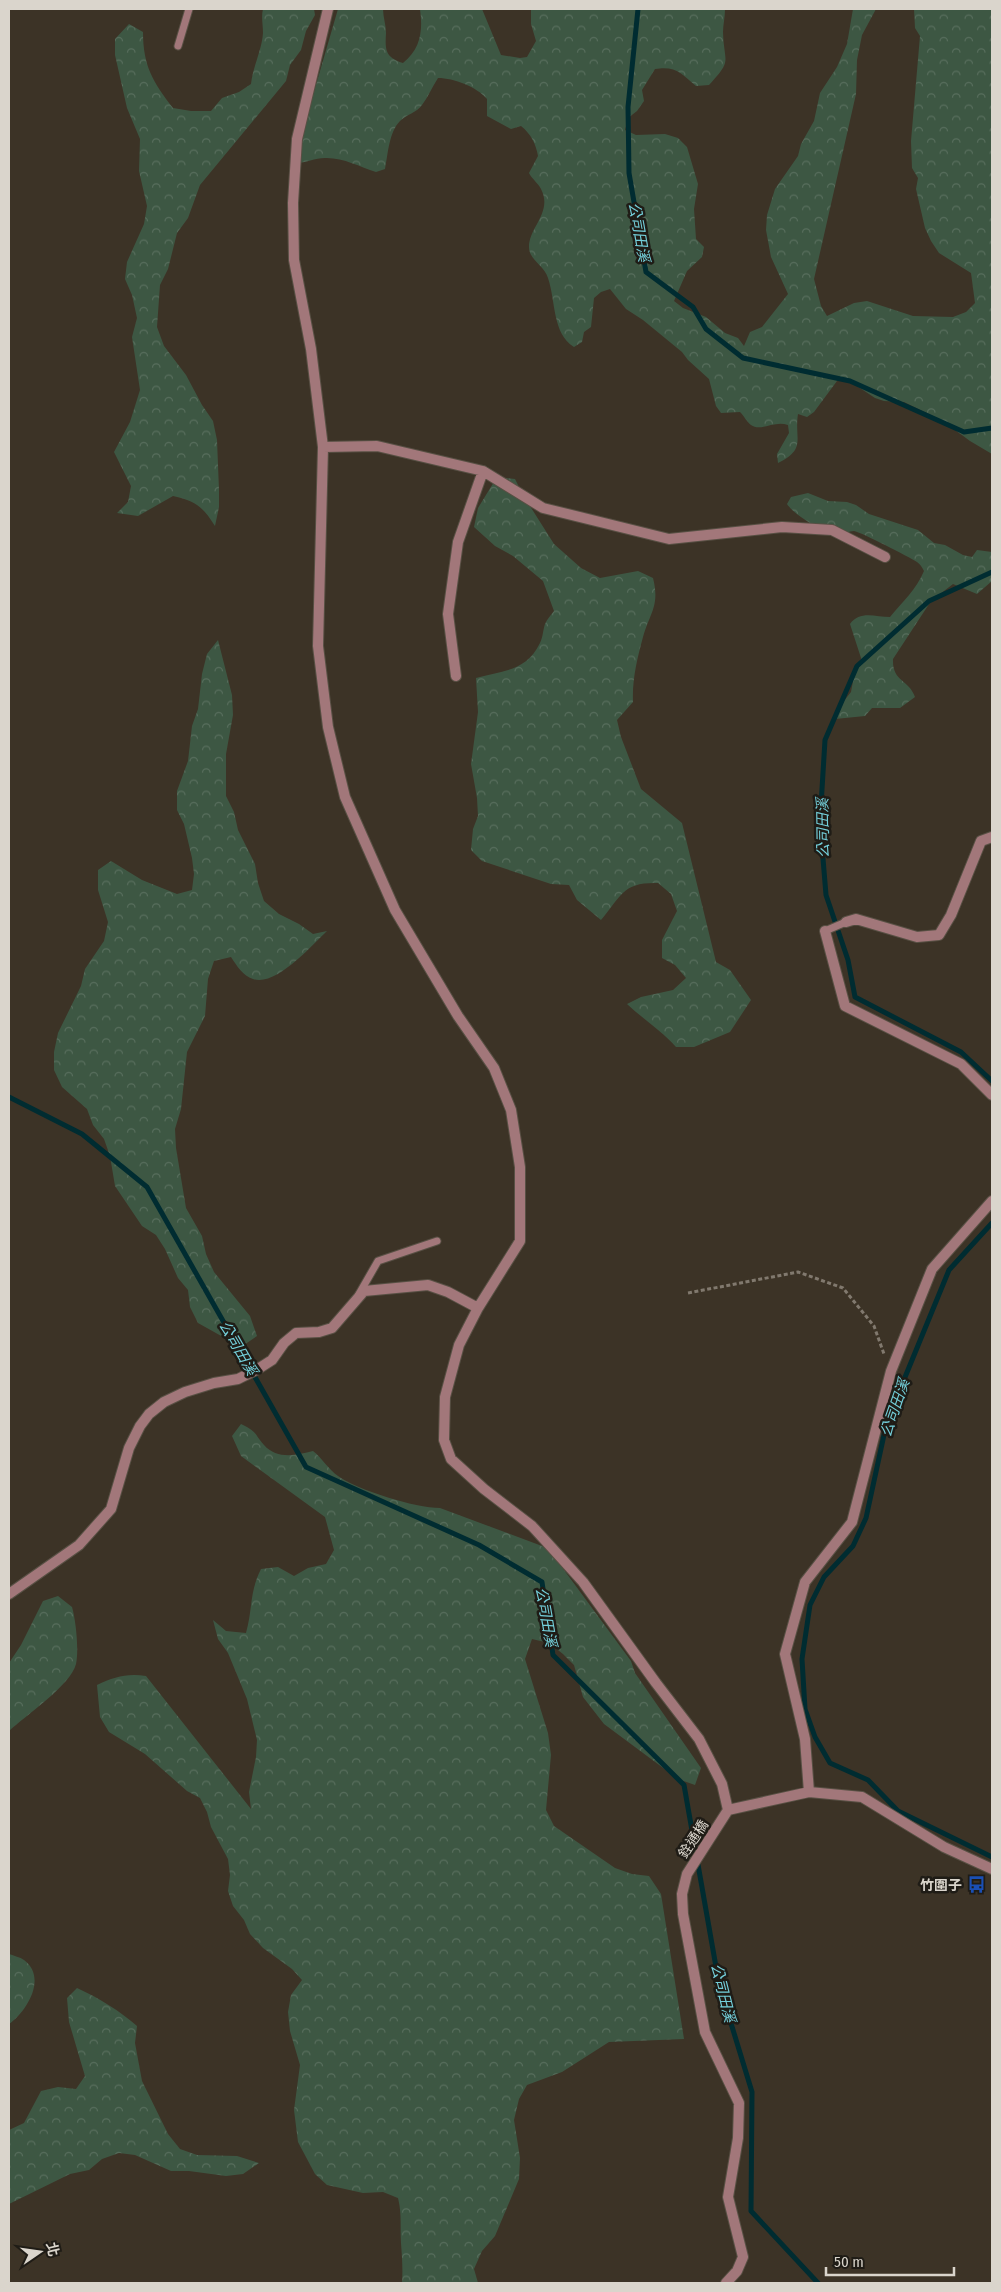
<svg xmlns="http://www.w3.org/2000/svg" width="1001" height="2292" viewBox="0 0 1001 2292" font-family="'Fira Sans Condensed','Noto Sans TC',sans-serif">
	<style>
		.forest { fill: url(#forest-crowns) }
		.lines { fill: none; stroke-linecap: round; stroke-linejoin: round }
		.stream { stroke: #002c31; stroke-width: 5 }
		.lane-casing { stroke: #585044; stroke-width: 9 }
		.street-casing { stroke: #585044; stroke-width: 12 }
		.path { stroke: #81796e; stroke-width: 3; stroke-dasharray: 4 2.5; stroke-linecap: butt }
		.lane { stroke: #a2777a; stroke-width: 7 }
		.street { stroke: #a2777a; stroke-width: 10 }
		.labels { text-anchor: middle; stroke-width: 5; stroke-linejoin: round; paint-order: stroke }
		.street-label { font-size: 14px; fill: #dad5cc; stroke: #1f1c16 }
		.poi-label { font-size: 14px; font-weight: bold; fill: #dad5cc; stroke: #1f1c16; text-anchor: end }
		.water-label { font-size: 15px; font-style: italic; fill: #74cfda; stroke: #1f1c16 }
	</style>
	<defs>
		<pattern id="forest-crowns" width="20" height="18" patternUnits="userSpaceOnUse" patternTransform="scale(1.25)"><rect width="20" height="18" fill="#3d5743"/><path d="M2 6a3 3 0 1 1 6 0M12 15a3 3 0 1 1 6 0" fill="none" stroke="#586e5d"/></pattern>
	</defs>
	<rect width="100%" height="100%" fill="#3c3326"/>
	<path class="forest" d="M263,9H314L315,15L306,31L301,50L290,65L286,81L200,185L188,218L177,233L168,269L160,285L157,327L164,346L186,375L202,405L213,421L217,440L219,490V507L215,526C203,507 196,501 173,496L138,516L117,513L128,502L131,486L114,452L130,422L140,390L132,337L137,318L132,295L125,279L127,262L144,224L147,206L139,171L140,139L127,108L115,55V39L129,24L143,32C143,66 153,82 173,108L191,111H211L222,98L239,92L251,84C253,66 262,50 263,33C263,24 261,17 263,9Z
		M338,9H383C383,17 386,25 386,33C385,50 385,57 403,63C421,49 423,30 420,9H482L501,55L520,58L527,57L536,41L531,24V9H725C725,17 723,25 723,32C724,64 733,59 709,85L696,86C680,73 677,66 655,69L642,90L644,101L637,111L628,118L625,130L636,135L665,134L678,138L687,147L698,184L694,209L696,239L704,247L702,257L687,271L674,301L683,308L706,317L725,333L738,338L744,346L750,332L762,327L788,294L771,257L766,230L767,215L775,189L798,156L801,144L814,121L820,93L837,67L847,44L853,9H876L862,35L857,60L856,94L814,279L821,306L827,316L854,303L867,301L913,316L953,317L966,312L975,303L971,273L939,253L931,241L925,228L916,189L918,178L912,168L911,141L920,36L915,28L914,9H992V454L970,441L943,421L904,402L884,401L875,398L854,384L846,381H837L814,412L807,417L798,414C794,439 807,449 778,463L777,454L789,433L788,425C774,420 761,432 751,425C747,422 744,416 740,412L721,413L716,406L709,379L688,360L682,352L643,320L626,309L610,289L601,292L594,298L591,327L584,332L582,342L574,347C552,333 556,302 548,278C544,265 529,260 529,247C529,227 553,212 541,189C538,183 532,179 529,173L538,156C536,144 531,134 521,126L511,129L487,116V99C477,87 454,78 438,78C432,87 428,97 422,105C416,113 407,114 400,121C389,132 388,154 385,169L376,172C360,167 344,158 327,158C317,157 306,163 296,163L302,133Z
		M497,477L515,479L523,495L554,544L581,568L600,578L638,571L653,578C660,606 650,612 643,637C637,659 632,680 633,702L617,720L621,737L641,789L682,823L716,962L730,970L751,1000L730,1032L694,1047H676C662,1031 643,1019 627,1004L641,997L673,990L686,978L675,965L662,958V940L677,911L671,894L658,883C623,882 622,895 601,920L577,900L569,885L551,884L482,861L471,850L473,829L478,816L477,798L471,764L478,712L476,678C503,670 526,672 540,643C543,637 543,630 545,624C547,619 551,615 554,611L543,581L513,556L495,546L474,527L478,508Z
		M808,493L828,501L847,502L856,505L869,514L918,530L934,543L945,545L963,555L972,557L977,550L992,552V581L977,594L953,584L931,601L893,659C892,682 909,679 915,697L900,708H872L865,716L835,719L836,711L851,692L854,676L862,661L850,624C860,610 875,617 890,617C903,601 916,590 924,571C922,567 920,564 917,562C909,557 861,532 854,531C849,531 844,534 839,535C827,535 794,515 787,504L791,497Z
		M218,640L232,695L233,715L226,754V796L234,812L238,830L255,864L258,883L264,901L279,914L299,924L313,934L327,931C312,945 276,987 253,979C243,976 237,966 231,957L214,961L208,979L205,1016L187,1052L181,1109L175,1129L176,1148L186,1208L202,1236L206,1254L214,1272L250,1316L257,1336L241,1347L198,1323L190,1307L188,1290L178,1278L165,1249L156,1235L142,1226L115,1186L110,1156L104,1139L93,1125L87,1109L62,1087L54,1070V1052L58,1033L81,986L85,969L104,941L108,922L98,890V870L111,861L142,880L177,894L192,890L194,874L192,858L184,824L177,810V791L188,761L192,726L198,709L202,674L207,654Z
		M241,1424C259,1433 253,1433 264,1445C277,1460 297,1455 313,1451C322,1458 329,1470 338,1476C358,1490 415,1508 440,1508L542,1546L553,1555L631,1661L635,1673L701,1768L695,1785L678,1779L604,1724L583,1697L574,1665L563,1654L549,1643L532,1639L525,1659L548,1733L551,1755L546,1810L554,1826L615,1868L632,1874L649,1876L661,1894L684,2039L609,2042L562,2072L527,2085L519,2099L514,2120L520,2158L519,2179L495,2236L482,2251L474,2269L478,2283H402C403,2269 402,2257 401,2243C400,2227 402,2214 398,2198L383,2192L363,2193L327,2185L315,2174L298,2142L294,2110L300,2065L290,2031L288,2012L291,1995L302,1980L292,1969L263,1948L250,1934L244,1920L233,1906L228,1891L230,1875L228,1859L211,1827L207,1812L200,1798L187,1791L145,1754L109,1732L100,1717L97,1685C114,1677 127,1673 146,1676L251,1809L249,1792L256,1757L257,1740L247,1699L228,1653L218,1639L213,1620L226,1631L246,1633C253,1608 249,1593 261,1569L278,1567L294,1576L308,1568L326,1564L334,1550L325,1517L241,1456L232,1436Z
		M58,1596L72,1607C76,1621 79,1650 76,1664C71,1685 25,1716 9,1731V1663L21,1645L43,1601Z
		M9,1954C14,1956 20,1957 24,1960C48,1978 26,2012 9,2024Z
		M77,1988C99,1998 120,2011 137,2026L135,2043L142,2081L168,2134L180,2149L197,2155L237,2156L259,2163L243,2174L226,2176L189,2171H171L135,2155L119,2153L102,2159L89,2170L70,2174L9,2204V2130L24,2123L41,2091L58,2087L76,2089L85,2076L69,2022L67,1998Z"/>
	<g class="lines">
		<path class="stream" d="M638,9L628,107L629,173L646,272L693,307L706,329L743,358L850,381L964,432L992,428
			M992,572L929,601L857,666L825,740L820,822L826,895L848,960L855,997L961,1052L992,1081
			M9,1097L82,1134L147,1187L306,1467L479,1545L542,1582L553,1655L684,1785L719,1984L752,2092L751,2211L818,2283
			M992,1223L949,1270L887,1421L866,1518L853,1546L824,1577L810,1605L802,1659L805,1709L815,1737L830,1763L868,1780L898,1811L992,1857"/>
		<defs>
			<path id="lane" d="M178,46L189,9
				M825,931L846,922
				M359,1294L378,1261L437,1241"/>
			<path id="street" d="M328,9L297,139L293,203L294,260L311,349L323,447L318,646L328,727L345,797L395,910L458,1016L494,1068L511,1110L520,1167V1241L478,1308L459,1345L445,1397L444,1440L451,1459L484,1489L532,1526L583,1582L656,1683L699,1739L722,1784L728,1810L687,1874L682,1894L683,1914L705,2032L739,2103L738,2138L728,2197L743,2257L737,2271L726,2283
				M323,447L377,446L483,471L543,508L669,539L782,527L832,530L885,557
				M456,676L448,614L458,542L483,471
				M846,922L856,919L917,937L939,935L951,915L981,841L992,837
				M825,931L845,1006L961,1064L992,1095
				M9,1594L79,1545L111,1509L129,1448L140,1426L149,1414L164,1402L185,1392L214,1383L238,1379L258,1369L272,1360L284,1343L296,1333L319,1332L332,1328L364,1291L428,1285L448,1292L478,1308
				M809,1792L805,1739L785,1654L805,1582L852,1522L891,1371L932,1269L992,1201
				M728,1810L809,1792L862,1797L944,1847L992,1869"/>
		</defs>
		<use href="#lane" class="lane-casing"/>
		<use href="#street" class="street-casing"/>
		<path class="path" d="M688,1293L798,1272L843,1288L874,1326L884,1354"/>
		<use href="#lane" class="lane"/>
		<use href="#street" class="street"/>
	</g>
	<defs>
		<symbol id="bus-bare" viewBox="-9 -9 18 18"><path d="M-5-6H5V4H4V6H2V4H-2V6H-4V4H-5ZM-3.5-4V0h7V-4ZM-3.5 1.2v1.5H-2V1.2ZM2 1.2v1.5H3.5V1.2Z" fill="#1a4fb4" stroke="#1f1c16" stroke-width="2.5" paint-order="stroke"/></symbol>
	</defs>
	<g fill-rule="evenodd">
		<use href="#bus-bare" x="964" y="1872" width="25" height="25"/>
	</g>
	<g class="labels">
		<g class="street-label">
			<text transform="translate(693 1839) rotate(-57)" y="5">銓通橋</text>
		</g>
		<g class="poi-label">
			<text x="962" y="1890">竹圍子</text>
		</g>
		<g class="water-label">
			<text transform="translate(639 232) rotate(80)" y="5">公司田溪</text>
			<text transform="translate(823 828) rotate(-91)" y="5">公司田溪</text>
			<text transform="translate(238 1348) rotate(60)" y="5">公司田溪</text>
			<text transform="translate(895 1408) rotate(-71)" y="5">公司田溪</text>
			<text transform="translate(546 1617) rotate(80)" y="5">公司田溪</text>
			<text transform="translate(723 1993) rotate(76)" y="5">公司田溪</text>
		</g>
	</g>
	<rect width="1001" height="2292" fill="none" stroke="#dad5cc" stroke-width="20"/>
	<g transform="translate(40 2252) rotate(77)" stroke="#1f1c16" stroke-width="4" paint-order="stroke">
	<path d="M0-4L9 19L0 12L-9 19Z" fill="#dad5cc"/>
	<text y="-8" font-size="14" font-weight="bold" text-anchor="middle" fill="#dad5cc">北</text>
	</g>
	<path d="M826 2267v8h128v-8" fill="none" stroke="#dad5cc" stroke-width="2.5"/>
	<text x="834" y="2267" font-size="15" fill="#dad5cc" stroke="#1f1c16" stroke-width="4" paint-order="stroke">50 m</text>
</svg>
